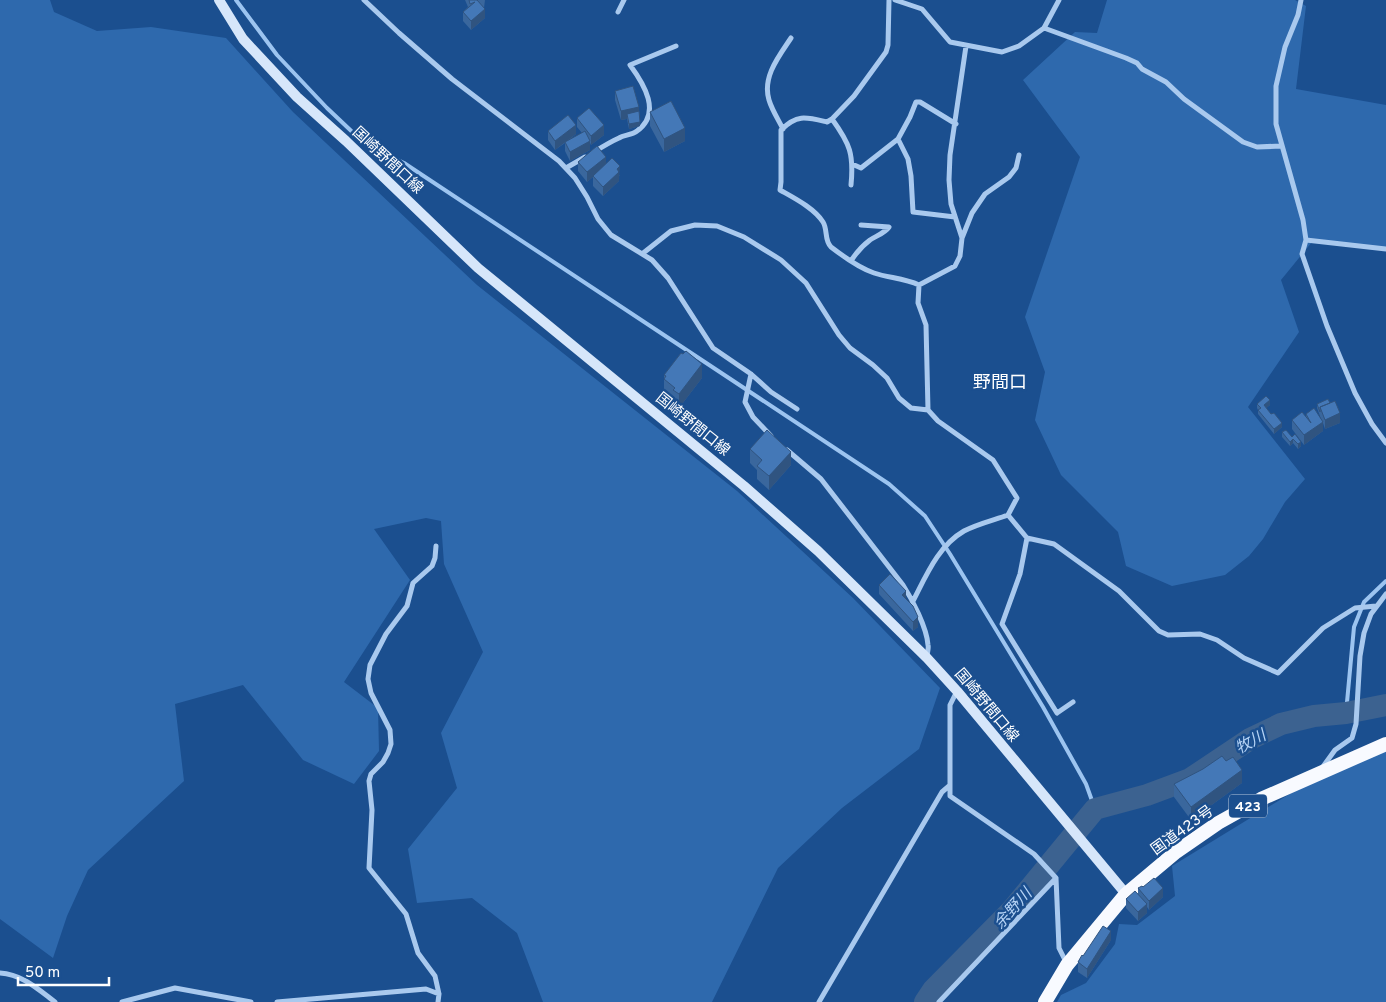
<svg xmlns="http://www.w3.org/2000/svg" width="1386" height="1002" viewBox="0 0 1386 1002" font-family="Overpass,'Noto Sans JP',sans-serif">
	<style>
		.green { fill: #2e69ad }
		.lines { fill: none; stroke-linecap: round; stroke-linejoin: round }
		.stream { stroke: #9cc4f0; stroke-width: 4 }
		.river { stroke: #3c6290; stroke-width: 22 }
		.minor { stroke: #a9c9ee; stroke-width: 5 }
		.secondary { stroke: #d6e6fa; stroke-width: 10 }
		.trunk { stroke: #f8faff; stroke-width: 14 }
		.wall { fill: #3a679d }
		.shaded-wall { fill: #305480 }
		.building { fill: #4478b7; stroke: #305480 }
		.labels { text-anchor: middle; stroke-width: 5; stroke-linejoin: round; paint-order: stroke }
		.shield { fill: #1b4f8f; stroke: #bbcadd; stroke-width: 1 }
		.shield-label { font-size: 14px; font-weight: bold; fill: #fff }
		.street-label { font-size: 15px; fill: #fff; stroke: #1b4f8f }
		.water-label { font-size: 16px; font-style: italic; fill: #b5d3f5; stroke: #1b4f8f }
		.quarter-label { font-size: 18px; fill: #fff; stroke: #1b4f8f }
	</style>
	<rect width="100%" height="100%" fill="#1b4f8f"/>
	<path class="green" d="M0,0H50L54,12L97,31L151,27L226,38L293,112L477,285L737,491L853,598L940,688L919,749L842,808L778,868L712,1002H543L517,933L472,898L417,903L408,849L457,788L441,733L483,652L444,564L441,521L426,518L374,529L410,580L344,682L378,708L379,751L354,784L303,760L243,685L175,704L184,781L88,870L67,916L53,958L0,919Z
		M1107,0H1295L1306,6L1296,89L1386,105V249L1312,242L1281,280L1299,332L1248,407L1305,479L1285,502L1263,539L1249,556L1225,575L1172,586L1126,566L1118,532L1061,475L1035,420L1045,372L1025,317L1080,157L1023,80L1075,32L1097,33Z
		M1386,751V1002H1057L1061,995L1086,983L1115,944L1119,924L1137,925L1175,896L1172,866L1306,784Z"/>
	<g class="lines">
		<path class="stream" d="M236,0L277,55L327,108L365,144L404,163L889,484L925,516L950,554L1043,707L1086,784L1095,809
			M1346,713L1354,627L1364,602L1386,581"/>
		<path class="river" d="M925,1002L933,990L1012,910L1095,809L1147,795L1190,779L1250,739L1281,724L1314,716L1346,713L1386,705"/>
		<path class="minor" d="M364,0L399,33L452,79L559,161L575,178L587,197L598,219L611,235L652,260L668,278L713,348L751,374L771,392L797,409
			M895,0L922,9L950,42L1002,52L1019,46L1044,28L1059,0
			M1301,0L1298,15L1285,47L1276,86V124L1303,220L1306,240L1302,254L1327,326L1355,393L1372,424L1386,443
			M618,12L624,0
			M1044,28L1126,58L1137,63L1142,69L1166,82L1184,99L1243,142L1257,147L1281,146
			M832,119L827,122C806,117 797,114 781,130V182L780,190C794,198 814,208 823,222C828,230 824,240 831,247C844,257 859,268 874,273C889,278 904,278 919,285
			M783,129C778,119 772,110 769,100C762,77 779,56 791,38
			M898,139L908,159L911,176L913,212L955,217
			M594,152C602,147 610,142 619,138C624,135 632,135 637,131C662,113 644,84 630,65L676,46
			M852,164L861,168L898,139L910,117L916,102H920L956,124
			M566,168L585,157
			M851,185C854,154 850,144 832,119L854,96L886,52L888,45L889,0
			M962,238L951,204L949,180L950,155L966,46
			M1306,240L1386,249
			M642,254L671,231L695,225L717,226L744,237L781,260L806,283L839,335L850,348L873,365L887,378L899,398L911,408L928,410L938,421L993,460L1017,498L1008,515C994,520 977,524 964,531C938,546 926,576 913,601
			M851,261C856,253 862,246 870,240C876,236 885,233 889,227L861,225
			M751,374L745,402L753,417L771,436
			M928,410L926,325L918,303L919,285L955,266L960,256L962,238L972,213L985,194L1009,177L1016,168L1019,155
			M787,450L821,479L903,585C912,599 927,628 928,645C929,648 927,653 927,657
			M1008,515L1027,538L1054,544L1119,591L1159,631L1168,635L1200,634L1217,640L1244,658L1278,673L1323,628L1355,608L1376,606
			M1027,538L1020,574L1002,624L1057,713L1073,702
			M436,546L435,558L432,566L413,583L407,606L386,634L370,665L368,679L371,693L390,730L391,744L388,753L383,762L371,774L369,781L372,810L369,868L406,914L418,953L435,976L439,994L438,1002
			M957,691L950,705V796L1034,854L1056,878L1059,948L1066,962
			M1322,768L1335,750L1352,738L1356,724L1360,656L1364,633L1371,614L1386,594
			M0,973C22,974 39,990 55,1002
			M122,1002L175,988L251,1002
			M277,1002L426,989L439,994
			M819,1002L942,792L949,786
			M939,1002L1056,878"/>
		<path class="secondary" d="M219,0L243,39L297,97L346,141L478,268L744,486L818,551L927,658L957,691L1126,894"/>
		<path class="trunk" d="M1045,1002L1067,965L1126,894L1176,852L1218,823L1261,799L1386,744"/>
	</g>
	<path class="wall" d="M465,0H485L484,8L485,18L471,30L463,21V12L468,7Z
		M615,91L639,111L640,126L629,129L627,119L621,120L615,100Z
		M650,112L685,141L664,152L650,126Z
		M577,118L604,135L591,145L590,143V150L570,161L565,151V143L555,150L548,140V131L576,134L569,140L582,133L577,127Z
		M578,162L606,164L620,176H619V181L603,196L593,186V177L587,182L578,171Z
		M664,375L702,378L679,408L673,404V400L664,393Z
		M1257,404L1270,405L1266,408L1282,427L1274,434L1258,414V410L1257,408Z
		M1317,404L1340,423L1325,429L1323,423V431L1304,445L1292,429V420L1306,417V414L1321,419L1317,408Z
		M1282,432L1292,437L1301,446L1298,449L1293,443L1290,446L1282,437Z
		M750,449L791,465L769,490L757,479V470L750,463Z
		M879,585L906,599L918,627L913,631L879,594Z
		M1242,783L1191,820L1174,797V784Z
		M1143,887L1163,897L1149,910L1147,907V913L1138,921L1126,908V899L1138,894V888Z
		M1111,940L1087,978L1078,972V962L1083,956Z"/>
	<path class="shaded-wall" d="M485,9V18L471,30V21Z
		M639,107V116L627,114V119L621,120V111Z
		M640,122V126L629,129V124Z
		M576,125V134L555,150V141Z
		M604,125V135L591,145V136Z
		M685,128V141L664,152V139Z
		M590,141V150L570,161V152Z
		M606,157V166L587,182V172Z
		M620,166L619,181L603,196V187Z
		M702,364V378L679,408V394Z
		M1270,400V405L1264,410V405Z
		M1340,413V423L1325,429V420Z
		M1323,422V431L1304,445V435Z
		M1282,423V427L1274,434V429Z
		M1293,439V443L1290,446V442Z
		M1301,442V446L1298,449V444Z
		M791,452V465L769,490V476Z
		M906,591V601L902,595Z
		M918,617V627L913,631V622Z
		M1242,770V783L1191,820V807Z
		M1163,888V897L1149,910V901Z
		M1147,904V913L1138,921V912Z
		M1111,931V940L1087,978V969Z"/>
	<path class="building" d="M469,0H477L485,9L471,21L463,12L475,2L470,4Z
		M633,86L639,107L621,111L615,91Z
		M671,101L685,128L664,139L650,112Z
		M589,108L604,125L591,136L577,118Z
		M639,111L640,122L629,124L627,114Z
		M568,115L576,125L555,141L548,131Z
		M585,131L590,141L570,152L565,142Z
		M597,146L606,157L587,172L578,162Z
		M612,158L620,166L617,169L619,172L603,187L593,176Z
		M686,351L702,364L679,394L673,390L675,388L664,379L666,376L664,375L681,353L683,354Z
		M1266,396L1270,400L1264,405L1271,414L1274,413L1282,423L1274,429L1258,410L1261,408L1257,404Z
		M1328,399L1330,403L1320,407V412L1317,404Z
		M1335,401L1340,413L1325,420L1320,407Z
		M1314,408L1323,422L1304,435L1292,420L1302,412L1311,423L1306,414Z
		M767,430L791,452L769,476L757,466L762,460L750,449Z
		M1286,430L1292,437L1295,434L1301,442L1298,444L1293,439L1290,442L1282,432Z
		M890,574L906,591L902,595L913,606L918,617L913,622L879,585Z
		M1222,756L1226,761L1233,757L1242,770L1191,807L1174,784L1203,769Z
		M1154,878L1163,888L1149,901L1138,888L1142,886L1143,887Z
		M1135,891L1147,904L1138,912L1126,899Z
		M1103,926L1111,931L1087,969L1078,962L1082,955L1083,956Z"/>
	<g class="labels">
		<rect class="shield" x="1229" y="794.5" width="38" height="23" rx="4"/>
		<g class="shield-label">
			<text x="1248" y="811">423</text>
		</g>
		<g class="street-label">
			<text transform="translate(388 160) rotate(43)" y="5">国崎野間口線</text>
			<text transform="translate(693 424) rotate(39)" y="5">国崎野間口線</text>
			<text transform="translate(987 705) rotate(50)" y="5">国崎野間口線</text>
			<text transform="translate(1182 830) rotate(-36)" y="5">国道423号</text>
		</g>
		<g class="water-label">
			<text transform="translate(1250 741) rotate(-29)" y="6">牧川</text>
			<text transform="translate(1012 908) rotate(-48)" y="6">余野川</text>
		</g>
		<g class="quarter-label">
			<text x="1000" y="388">野間口</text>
		</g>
	</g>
	<path d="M18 977v8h91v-8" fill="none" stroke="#ffffff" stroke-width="2.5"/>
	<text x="25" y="977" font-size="15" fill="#ffffff" stroke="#1b4f8f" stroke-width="4" paint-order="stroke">50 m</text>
</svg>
